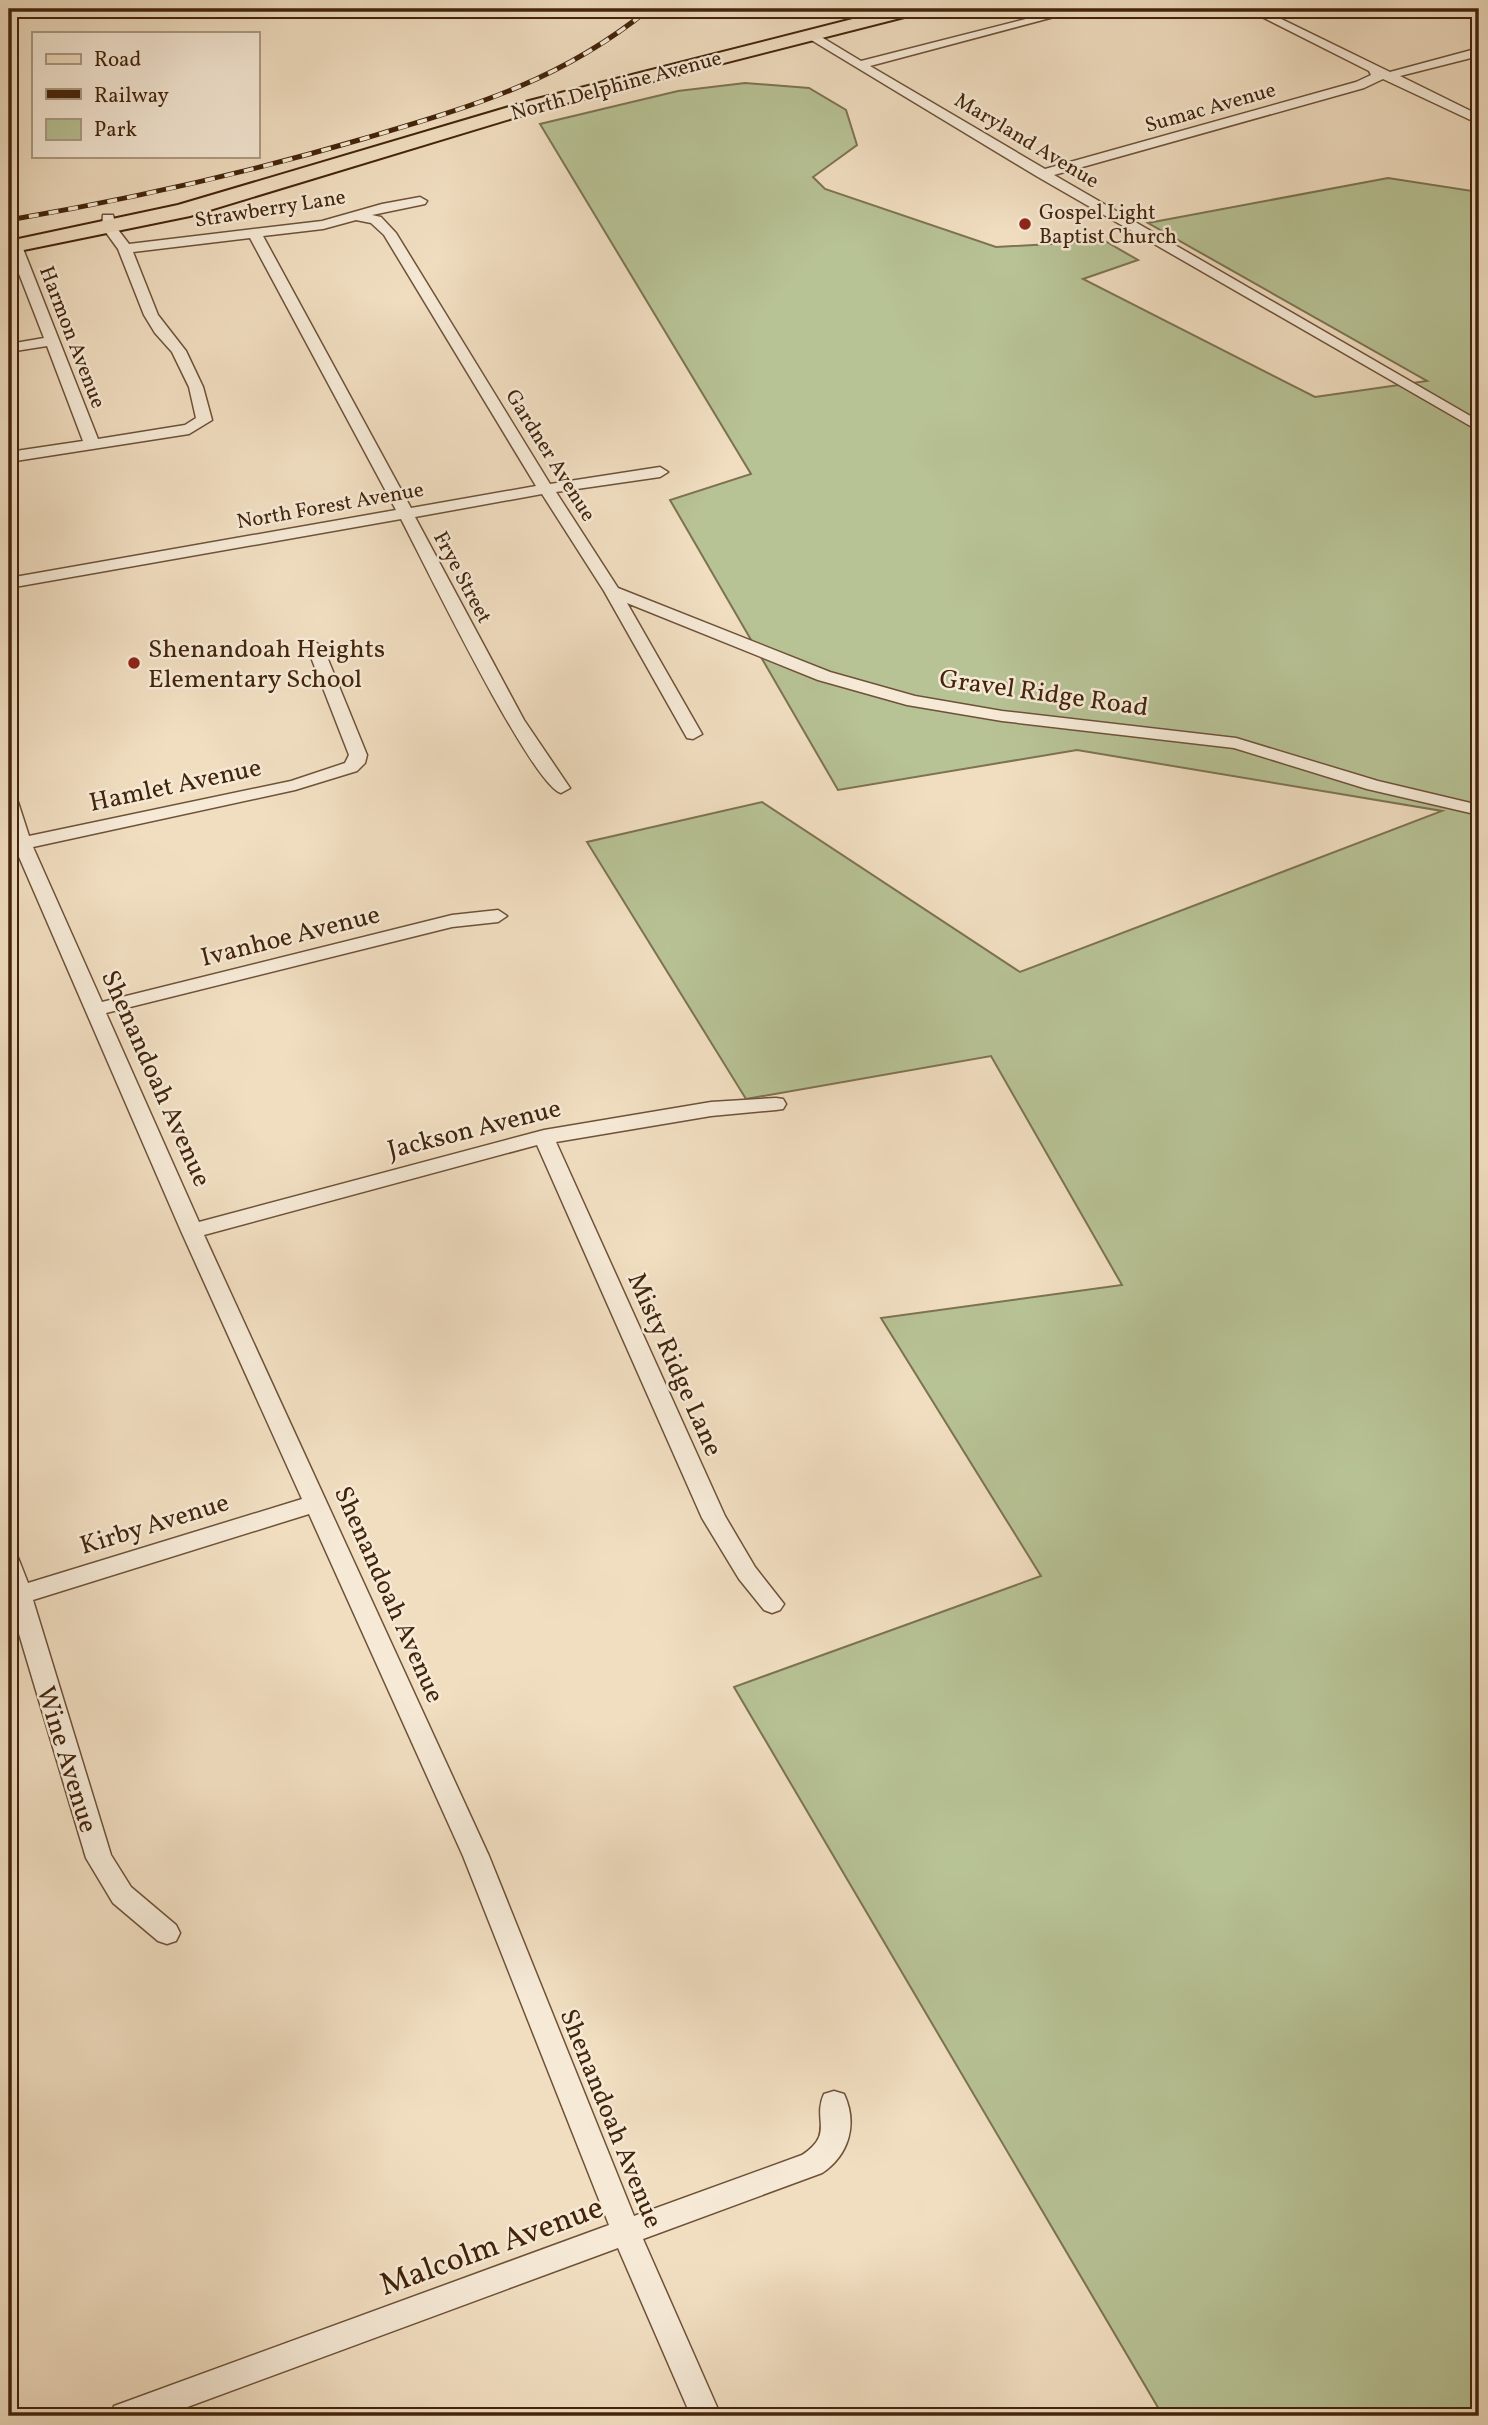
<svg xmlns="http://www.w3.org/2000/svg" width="1488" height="2425" viewBox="0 0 1488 2425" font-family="Vollkorn,serif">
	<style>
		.green { fill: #b7c295; stroke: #7d7350; stroke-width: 2 }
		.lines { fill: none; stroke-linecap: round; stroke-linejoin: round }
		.street-casing { stroke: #6e5238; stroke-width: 3 }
		.primary-casing { stroke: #43240b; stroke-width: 4 }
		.street { fill: #f6ead7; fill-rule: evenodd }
		.primary { fill: #f1dec1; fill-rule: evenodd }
		.rail-casing { stroke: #43240b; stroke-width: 5 }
		.rail { stroke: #f6ead7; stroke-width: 3.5; stroke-dasharray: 10; stroke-linecap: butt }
		.poi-dot { fill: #8f2418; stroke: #f6ead7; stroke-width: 2.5 }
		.labels { text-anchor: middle; stroke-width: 5; stroke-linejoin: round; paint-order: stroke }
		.far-street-label { font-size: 21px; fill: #43240b; stroke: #f6ead7 }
		.far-poi-label { font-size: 21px; fill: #43240b; stroke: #f6ead7; text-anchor: start }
		.poi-label { font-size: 26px; fill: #43240b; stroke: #f6ead7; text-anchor: start }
		.street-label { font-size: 26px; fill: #43240b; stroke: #f6ead7 }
		.near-street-label { font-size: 32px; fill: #43240b; stroke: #f6ead7 }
	</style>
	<rect width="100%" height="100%" fill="#f1dec1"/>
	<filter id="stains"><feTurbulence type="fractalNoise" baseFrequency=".00286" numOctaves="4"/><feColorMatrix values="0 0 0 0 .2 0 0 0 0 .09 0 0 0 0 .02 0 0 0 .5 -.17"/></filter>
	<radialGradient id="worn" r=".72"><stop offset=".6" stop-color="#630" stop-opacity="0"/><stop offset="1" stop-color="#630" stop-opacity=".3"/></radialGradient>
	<path class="green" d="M745,83L809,88L846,110L857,145L813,177L825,189L996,247L1105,241L1138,260L1083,279L1315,397L1427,381L1148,223L1388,178L1479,192V2416H1163L734,1687L1041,1576L881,1318L1122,1285L991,1056L746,1099L587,842L762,802L1020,972L1442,811L1077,750L838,790L670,500L751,474L540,124L678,91Z"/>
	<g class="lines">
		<defs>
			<path id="street" d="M837,9H851L870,21L860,24Z
				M1065,9H1084L870,66L1045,169L1356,82L1371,75L1369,71L1246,9H1261L1390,72L1479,48V56L1400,76L1479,115V124L1383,79L1364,88L1054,175L1479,421V431L1038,177L803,35L813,32L861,61Z
				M420,197L427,201L425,204L372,215L381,217L396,233L550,484L660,467L668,472L660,477L556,492L618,588L830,672L915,696L1002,711L1236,738L1378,781L1479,805V815L1367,789L1234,748L1002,721L907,705L818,680L627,603L702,734L693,739L687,738L604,591L542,494L415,517L524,720L570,788L561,793C532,786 422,559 401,519L9,588V578L396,510L250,238L133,252L158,315L186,351L203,387L212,420L189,434L9,462V452L83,441L47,346L9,352V344L44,338L9,248L10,243L15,242L22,246L98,439L185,425L196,418L189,387L172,352L155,333L144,315L118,249L102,227L103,215H113L116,227L129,244L322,221L382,204ZM356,220L371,223L384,235L536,486L411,508L263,236L323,229Z
				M315,642L323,647L367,755L365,763L357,771L295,790L33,847L102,1002L452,915L498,910L507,916L498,922L452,927L106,1013L199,1222L544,1130L711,1102L776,1098L783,1099L786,1104L783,1109L776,1110L711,1116L556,1142L725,1516L755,1567L784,1604L780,1610L772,1613L764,1610L739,1579L702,1518L537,1145L204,1235L489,1856L634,2216L802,2155C835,2133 812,2120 824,2094L834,2091L844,2094C858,2124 849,2155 822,2173L643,2239L721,2416H691L618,2248L163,2416H110L114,2406L125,2402L609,2225L463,1856L309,1514L33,1600L111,1855L131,1887L176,1925L180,1933L176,1941L167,1944L158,1941L113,1903L86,1858L11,1607H9V1552L17,1555L28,1583L302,1499L181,1231L16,850L9,851V841L12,840L9,830V797L18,802L29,836L291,781L345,763L349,755L307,647Z"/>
			<path id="primary" d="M892,9H922L920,13L543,109L190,216L9,253V241L178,205L529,101Z"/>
		</defs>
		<use href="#street" class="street-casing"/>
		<use href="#primary" class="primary-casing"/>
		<use href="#street" class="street"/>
		<use href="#primary" class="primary"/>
		<defs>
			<path id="rail" d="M9,220C131,199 247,173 366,138C473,106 561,81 649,9"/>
		</defs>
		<use href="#rail" class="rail-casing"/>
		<use href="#rail" class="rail"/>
	</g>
	<g class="poi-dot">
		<circle cx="1025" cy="224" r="7"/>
		<circle cx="134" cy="663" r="7"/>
	</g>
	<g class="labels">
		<g class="far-street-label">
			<text transform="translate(616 85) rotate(-15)" y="7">North Delphine Avenue</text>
			<text transform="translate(1210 107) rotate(-16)" y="7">Sumac Avenue</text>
			<text transform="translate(1027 140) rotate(31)" y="7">Maryland Avenue</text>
			<text transform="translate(270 208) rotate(-9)" y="7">Strawberry Lane</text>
			<text transform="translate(73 337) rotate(69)" y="7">Harmon Avenue</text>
			<text transform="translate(551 455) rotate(58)" y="7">Gardner Avenue</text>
			<text transform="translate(330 505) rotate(-10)" y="7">North Forest Avenue</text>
			<text transform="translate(463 577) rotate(62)" y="7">Frye Street</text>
		</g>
		<g class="far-poi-label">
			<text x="1039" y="219">Gospel Light<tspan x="1039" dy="24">Baptist Church</tspan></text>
		</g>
		<g class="poi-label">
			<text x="148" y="657">Shenandoah Heights<tspan x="148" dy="30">Elementary School</tspan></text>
		</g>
		<g class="street-label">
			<text transform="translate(1044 692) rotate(8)" y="9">Gravel Ridge Road</text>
			<text transform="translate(175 784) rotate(-12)" y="9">Hamlet Avenue</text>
			<text transform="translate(290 935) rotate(-14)" y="9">Ivanhoe Avenue</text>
			<text transform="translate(157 1078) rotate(66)" y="9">Shenandoah Avenue</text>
			<text transform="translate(474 1128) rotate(-14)" y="9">Jackson Avenue</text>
			<text transform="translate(676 1364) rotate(66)" y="9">Misty Ridge Lane</text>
			<text transform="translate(154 1523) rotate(-17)" y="9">Kirby Avenue</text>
			<text transform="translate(390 1594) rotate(66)" y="9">Shenandoah Avenue</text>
			<text transform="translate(68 1759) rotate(73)" y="9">Wine Avenue</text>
			<text transform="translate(612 2118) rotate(68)" y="9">Shenandoah Avenue</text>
		</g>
		<g class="near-street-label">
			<text transform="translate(491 2245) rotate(-20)" y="11">Malcolm Avenue</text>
		</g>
	</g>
	<rect width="1488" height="2425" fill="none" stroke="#f1dec1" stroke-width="35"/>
	<rect x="10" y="10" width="1467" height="2404" fill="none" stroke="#43240b" stroke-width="3.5"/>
	<rect x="18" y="18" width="1453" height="2390" fill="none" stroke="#43240b" stroke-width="2"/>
	<rect x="32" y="32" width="228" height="126" fill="#f6ead7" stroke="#ae9b85" stroke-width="2"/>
	<rect x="46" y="54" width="35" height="10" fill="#f1dec1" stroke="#ae9b85" stroke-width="2"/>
	<text x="94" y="66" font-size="21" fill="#43240b">Road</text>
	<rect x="46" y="89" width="35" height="10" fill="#43240b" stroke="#ae9b85" stroke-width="2"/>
	<text x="94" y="102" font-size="21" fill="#43240b">Railway</text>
	<rect x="46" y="119" width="35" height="21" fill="#b7c295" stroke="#ae9b85" stroke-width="2"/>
	<text x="94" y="136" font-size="21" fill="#43240b">Park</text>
	<rect width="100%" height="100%" filter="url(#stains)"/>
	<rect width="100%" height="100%" fill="url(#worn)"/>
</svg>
